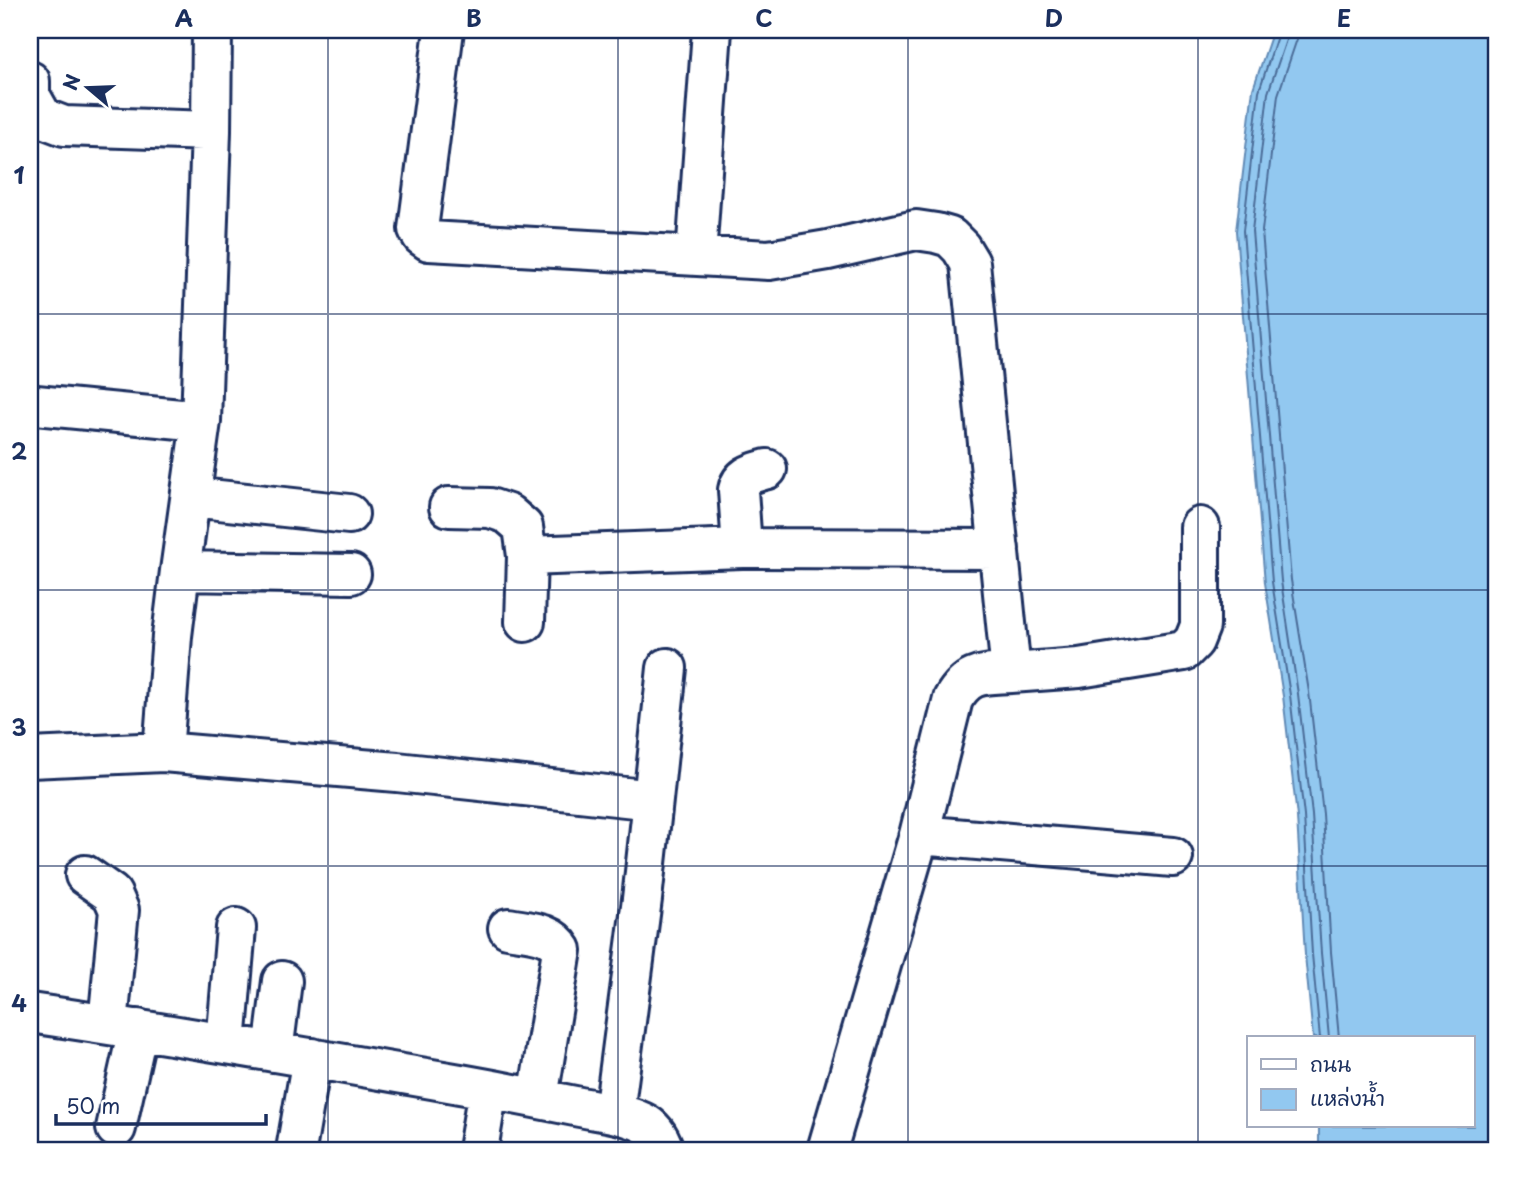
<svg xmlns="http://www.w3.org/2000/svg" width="1527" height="1180" viewBox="0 0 1527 1180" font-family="'Playpen Sans','Playpen Sans Thai',sans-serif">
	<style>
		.water { fill: #92c8f0; stroke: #628bb6; stroke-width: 2 }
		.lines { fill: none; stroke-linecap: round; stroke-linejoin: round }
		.shore { stroke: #4b6c98; stroke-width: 2 }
		.minor-casing { stroke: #1b2f5e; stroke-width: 44 }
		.minor { stroke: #fff; stroke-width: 38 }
		.grid { fill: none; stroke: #1b2f5e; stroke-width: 2; stroke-opacity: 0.55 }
		.neatline { fill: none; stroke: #1b2f5e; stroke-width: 2.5 }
		.grid-label { font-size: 23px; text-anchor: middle; font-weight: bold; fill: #1b2f5e }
	</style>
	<rect width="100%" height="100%" fill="#fff"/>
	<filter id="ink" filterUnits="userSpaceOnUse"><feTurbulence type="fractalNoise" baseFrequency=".0143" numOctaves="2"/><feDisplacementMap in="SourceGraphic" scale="14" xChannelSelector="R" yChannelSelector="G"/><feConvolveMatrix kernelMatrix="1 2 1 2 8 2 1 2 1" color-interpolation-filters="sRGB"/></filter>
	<g filter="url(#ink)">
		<path class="water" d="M1273,30H1497V1150H1319V1126H1473V1038H1313L1305,955L1297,817L1283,696L1265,583L1236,231L1253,89Z"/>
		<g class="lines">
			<path class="shore" d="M1279,30L1259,91L1243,231L1272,582L1290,695L1304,816L1312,954L1320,1038
				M1288,30L1287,37L1268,93L1252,231L1281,581L1298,694L1312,815L1321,953L1329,1038
				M1298,30L1297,39L1278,95L1262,231L1291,580L1309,692L1323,814L1331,952L1339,1038"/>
			<defs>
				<path id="minor" d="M444,30L418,229L422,236L429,241L769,260L828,250L916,230L936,233L950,237L961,248L970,263L1011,673C982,675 969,672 953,699L919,835L827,1150
					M30,81V95L43,118L64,126L211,131
					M696,256L712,30
					M30,403L36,405L201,421
					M191,497L349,514
					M449,507L490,508L508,514L523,527L527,556L525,622
					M742,548L738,490C741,475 753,473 767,469
					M527,556L742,548L999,549
					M180,571L351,574
					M1011,673L1079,668L1184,651L1194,641L1200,626V527
					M163,752L172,636L180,571L201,421L211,131L212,30
					M30,758L163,752L397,772L653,800L642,899L614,1113
					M653,800L667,668
					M919,835L1173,857
					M85,875L112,894L119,910L108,1024
					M508,928C529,932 551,931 562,950L538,1098
					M30,1013C174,1034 317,1059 460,1084C500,1091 540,1099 580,1107C600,1111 623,1113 642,1122C653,1127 660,1138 664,1150
					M226,1044L236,928
					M273,1052L282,981
					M116,1128L138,1029
					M296,1150L312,1058
					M478,1150L488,1089"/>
			</defs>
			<use href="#minor" class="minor-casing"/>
			<use href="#minor" class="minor"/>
		</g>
	</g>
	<path class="grid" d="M328,30V1150M618,30V1150M908,30V1150M1198,30V1150M30,314H1497M30,590H1497M30,866H1497"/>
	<rect width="1527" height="1180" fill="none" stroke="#fff" stroke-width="77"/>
	<rect x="1247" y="1036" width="228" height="91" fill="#ffffff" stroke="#a4acbf" stroke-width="2"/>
	<rect x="1261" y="1059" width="35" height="10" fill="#ffffff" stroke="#a4acbf" stroke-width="2"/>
	<text x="1310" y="1072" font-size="21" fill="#1b2f5e">ถนน</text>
	<rect x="1261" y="1089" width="35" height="21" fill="#92c8f0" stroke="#a4acbf" stroke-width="2"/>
	<text x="1310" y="1106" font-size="21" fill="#1b2f5e">แหล่งน้ำ</text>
	<g transform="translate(88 88) rotate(289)" stroke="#ffffff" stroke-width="5" paint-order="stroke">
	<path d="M0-5L12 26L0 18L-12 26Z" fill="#1b2f5e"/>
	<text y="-10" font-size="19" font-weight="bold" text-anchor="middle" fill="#1b2f5e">N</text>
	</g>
	<path d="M56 1114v10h210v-10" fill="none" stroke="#1b2f5e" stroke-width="3.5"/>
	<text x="66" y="1114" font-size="21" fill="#1b2f5e" stroke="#ffffff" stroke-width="5" paint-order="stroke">50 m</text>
	<rect x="38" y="38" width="1450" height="1104" class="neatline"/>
	<g class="grid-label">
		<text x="184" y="27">A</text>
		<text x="474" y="27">B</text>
		<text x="764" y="27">C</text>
		<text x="1054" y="27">D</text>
		<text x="1344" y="27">E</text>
		<text x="19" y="184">1</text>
		<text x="19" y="460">2</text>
		<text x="19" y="736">3</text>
		<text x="19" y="1012">4</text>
	</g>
</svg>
